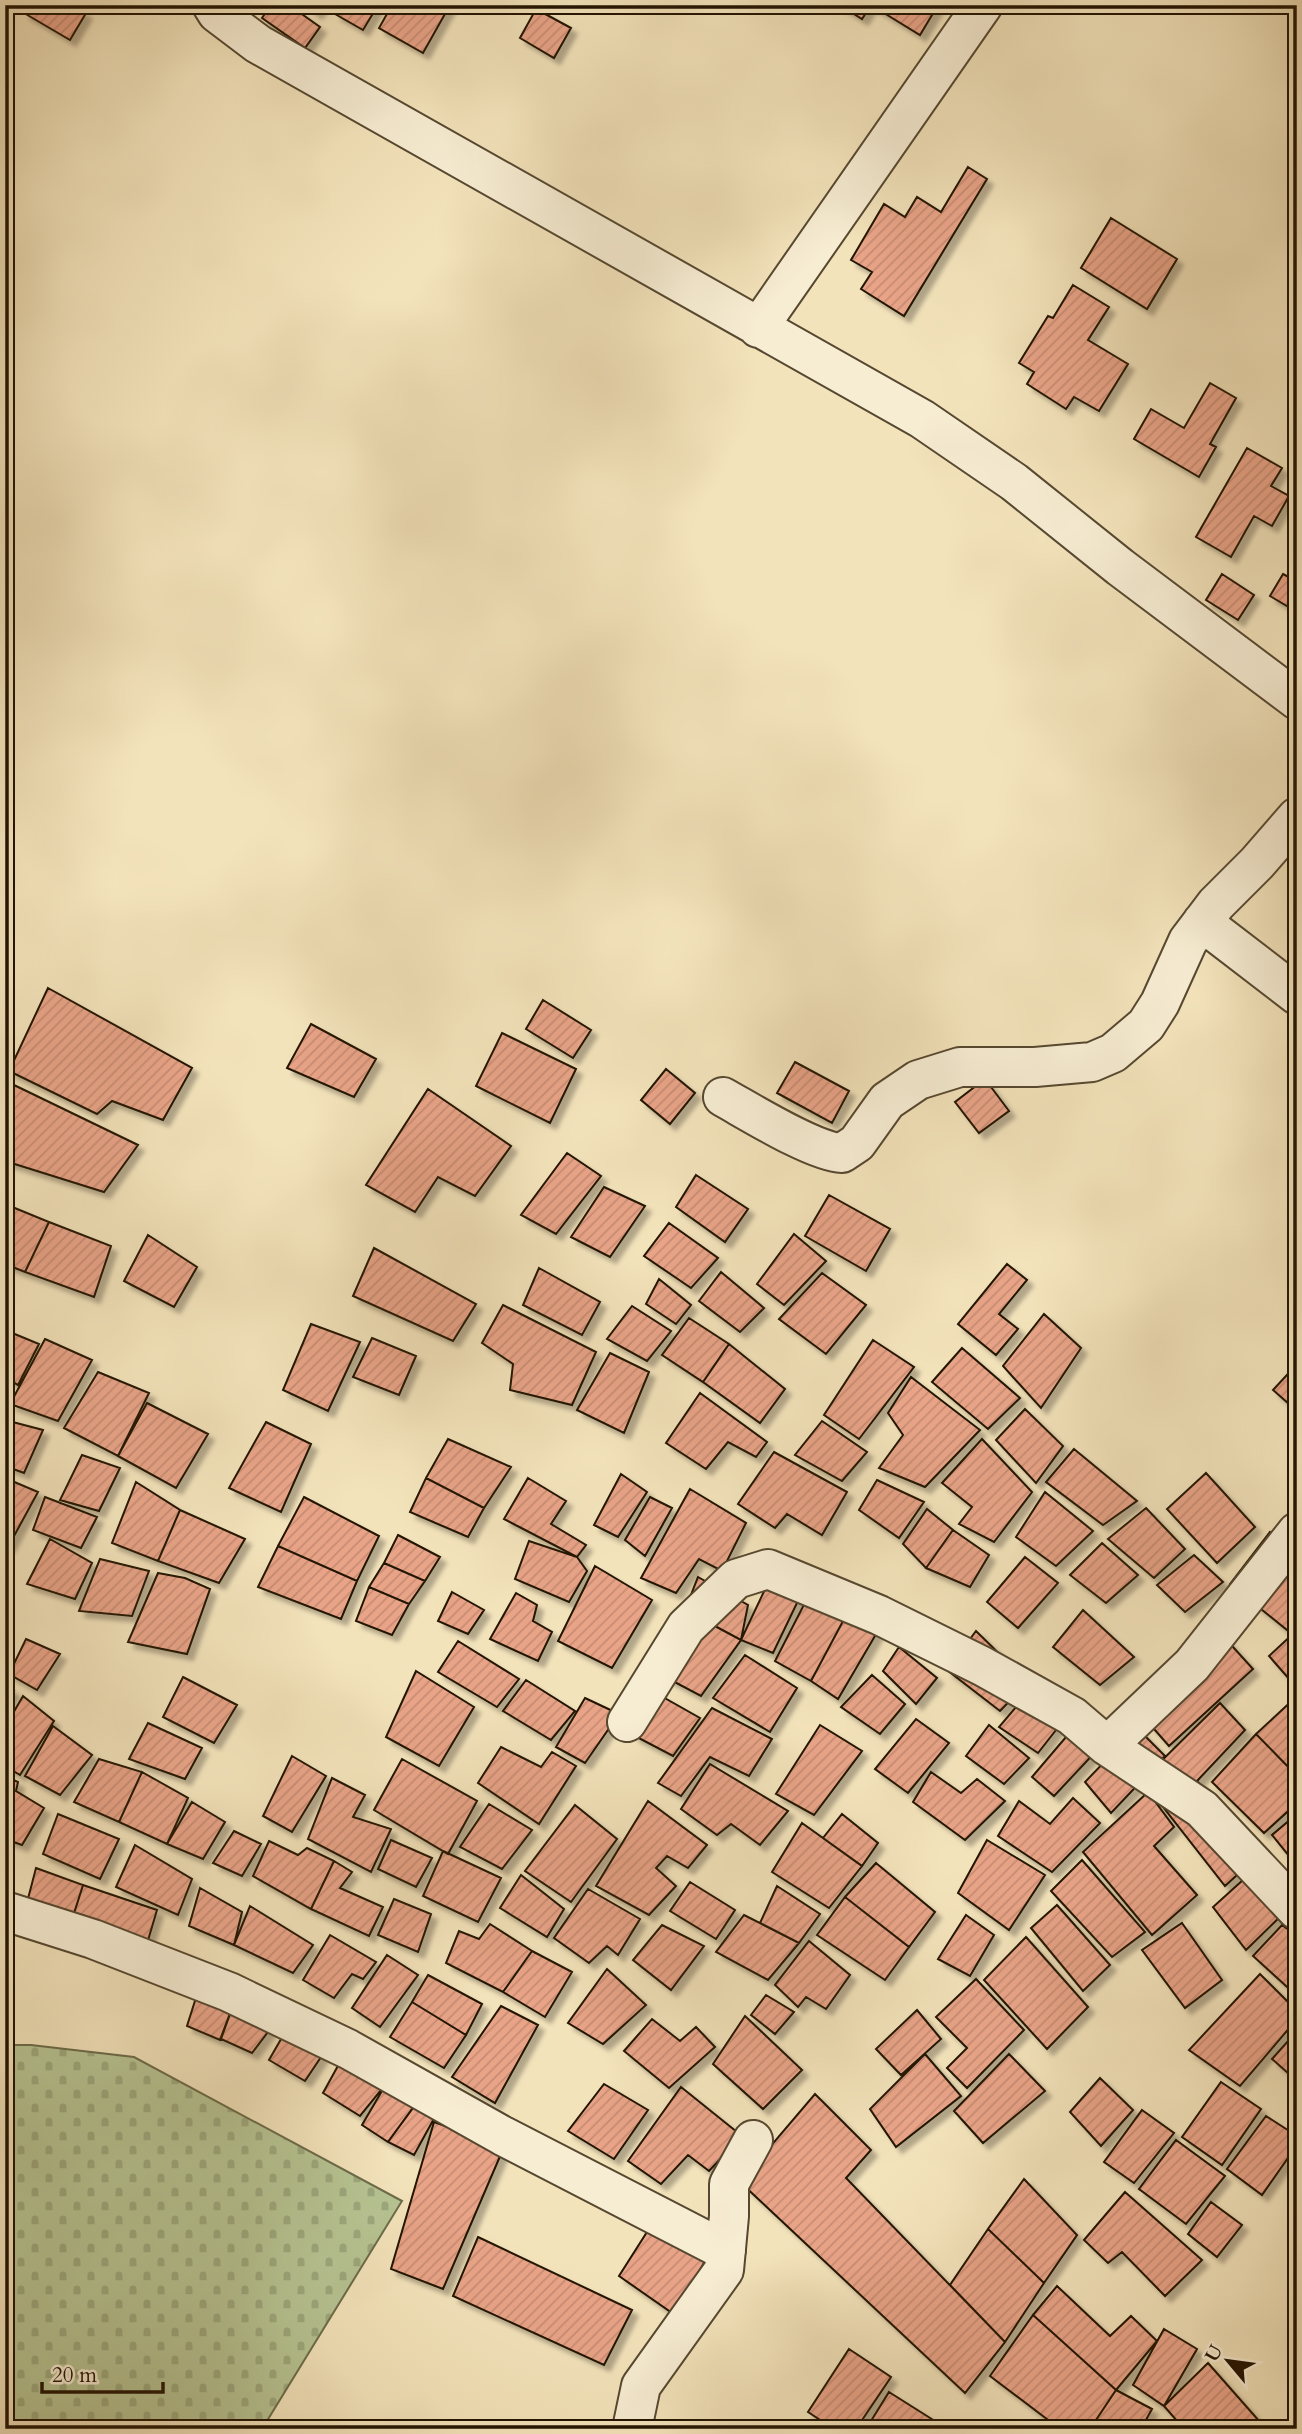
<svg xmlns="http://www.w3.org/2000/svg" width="1302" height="2434" viewBox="0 0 1302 2434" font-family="Cardo,serif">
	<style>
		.cemetery { fill: url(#cemetery-stones); stroke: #6c6c4a; stroke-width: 2 }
		.building { fill: url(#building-hatch); stroke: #221402; stroke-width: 2; filter: url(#shadow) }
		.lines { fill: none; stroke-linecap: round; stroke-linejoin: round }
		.street-casing { stroke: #564830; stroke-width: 42 }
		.street { stroke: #f7edd3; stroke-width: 38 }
	</style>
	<defs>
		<pattern id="cemetery-stones" width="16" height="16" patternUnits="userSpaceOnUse" patternTransform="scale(1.75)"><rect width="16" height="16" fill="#b7c493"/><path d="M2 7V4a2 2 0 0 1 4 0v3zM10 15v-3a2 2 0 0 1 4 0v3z" fill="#9da87d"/></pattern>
		<pattern id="building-hatch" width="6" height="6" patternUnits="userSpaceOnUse" patternTransform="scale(1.75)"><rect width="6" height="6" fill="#e9a488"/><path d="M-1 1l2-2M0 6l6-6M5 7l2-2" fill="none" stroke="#c88c74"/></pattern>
		<filter id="shadow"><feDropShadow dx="6" dy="6" stdDeviation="2" flood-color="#0004"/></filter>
	</defs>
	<rect width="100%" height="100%" fill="#f3e3bb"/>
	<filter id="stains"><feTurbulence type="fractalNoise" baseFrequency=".00286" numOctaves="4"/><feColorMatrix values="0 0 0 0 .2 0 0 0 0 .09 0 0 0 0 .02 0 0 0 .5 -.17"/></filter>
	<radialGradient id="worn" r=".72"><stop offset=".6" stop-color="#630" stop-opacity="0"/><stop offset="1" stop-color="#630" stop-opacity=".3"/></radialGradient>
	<path class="cemetery" d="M5,2045H31L134,2057L402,2201L262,2429H5Z"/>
	<path class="building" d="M29,5H72L86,13L70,40L24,13Z
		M271,5H289L320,27L305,48L262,18Z
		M307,5H322L316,13Z
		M341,5H378L363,30L335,14Z
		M392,5H450L423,53L379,28Z
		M840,5H938L920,35L871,5L862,19Z
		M536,9L571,28L554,58L520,38Z
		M968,167L987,179L904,316L861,289L872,272L851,260L884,204L905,217L917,197L941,212Z
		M1111,218L1177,259L1147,309L1081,268Z
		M1073,285L1109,307L1088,340L1128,364L1099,411L1074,397L1066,409L1027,384L1034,372L1019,363L1048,316L1053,318Z
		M1210,383L1236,398L1210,444L1216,447L1199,477L1134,439L1151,409L1184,428Z
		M1247,448L1282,468L1271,486L1289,496L1272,526L1254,516L1231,557L1196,537Z
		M1222,574L1254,595L1238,620L1206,600Z
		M1283,574L1294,580L1297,575V612L1270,596Z
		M48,988L192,1068L163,1120L112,1101L97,1114L9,1071Z
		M543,1000L591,1030L573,1058L526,1029Z
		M311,1024L376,1059L354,1097L287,1068Z
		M502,1033L576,1069L550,1123L476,1086Z
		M795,1062L849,1091L832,1123L777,1093Z
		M666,1069L695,1093L670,1124L641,1100Z
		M985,1079L1009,1111L979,1133L955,1102Z
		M14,1085L138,1145L104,1192L5,1161V1098Z
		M428,1089L511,1146L475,1196L438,1177L415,1212L366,1185Z
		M567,1153L601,1176L556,1234L521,1215Z
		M696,1175L748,1209L725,1242L676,1207Z
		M604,1187L645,1206L610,1257L571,1237Z
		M829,1195L890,1229L866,1271L805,1236Z
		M5,1204L49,1222L25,1272L5,1264Z
		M49,1222L111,1246L94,1297L25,1272Z
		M669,1223L718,1258L691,1288L644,1256Z
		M794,1234L826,1261L784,1305L757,1284Z
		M148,1235L197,1267L174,1307L124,1281Z
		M374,1248L476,1304L453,1341L353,1296Z
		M1007,1264L1027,1280L999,1314L1018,1329L996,1355L958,1324Z
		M539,1268L600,1302L582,1335L523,1305Z
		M721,1272L764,1308L740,1332L699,1301Z
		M822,1273L866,1305L826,1354L779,1319Z
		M659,1279L691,1305L676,1324L646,1304Z
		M503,1305L596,1352L572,1405L510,1390L513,1364L482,1343Z
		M632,1306L671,1331L647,1361L607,1339Z
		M1044,1314L1081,1348L1041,1408L1003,1366Z
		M689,1318L729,1344L703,1382L662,1355Z
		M311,1324L360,1342L328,1411L283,1390Z
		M5,1330L39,1344L18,1385L5,1377Z
		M372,1338L416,1356L399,1395L353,1377Z
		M45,1339L92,1360L58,1421L10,1404Z
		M873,1340L914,1367L859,1439L824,1415Z
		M729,1344L785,1389L760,1423L703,1382Z
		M962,1348L1020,1398L988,1429L932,1382Z
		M610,1353L649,1372L624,1433L577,1410Z
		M1297,1364V1411L1273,1390Z
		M98,1372L149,1393L118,1456L64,1428Z
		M911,1377L980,1430L925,1487L879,1468L903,1435L888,1413Z
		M700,1393L767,1442L756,1457L728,1442L706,1469L666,1443Z
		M147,1403L208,1434L176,1488L118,1456Z
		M1025,1409L1063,1446L1036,1483L996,1440Z
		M5,1420L43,1430L24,1473L5,1466Z
		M822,1421L867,1452L842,1481L795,1455Z
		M266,1422L311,1444L281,1512L229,1488Z
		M448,1439L511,1467L484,1508L426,1478Z
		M982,1439L1032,1492L994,1542L959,1524L972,1507L942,1483Z
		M1074,1449L1137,1501L1103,1525L1046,1482Z
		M774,1452L847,1492L822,1535L787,1514L775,1528L738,1504Z
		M82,1455L120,1468L99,1511L60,1500Z
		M1206,1473L1255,1527L1217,1563L1167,1509Z
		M621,1474L647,1492L618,1537L594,1525Z
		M5,1478L38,1492L8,1547L5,1546Z
		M426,1478L484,1508L468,1537L410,1512Z
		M528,1478L566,1501L551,1524L586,1545L577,1557L504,1519Z
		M877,1480L924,1502L899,1538L859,1510Z
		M136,1482L180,1510L158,1561L112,1543Z
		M690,1489L746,1523L722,1571L699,1559L676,1593L641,1578Z
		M1045,1492L1093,1531L1056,1566L1016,1537Z
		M45,1497L97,1517L81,1548L33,1530Z
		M304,1497L379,1536L357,1581L278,1546Z
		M650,1497L672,1508L645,1556L625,1540Z
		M1146,1508L1185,1549L1154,1578L1108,1539Z
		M927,1509L953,1530L926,1568L903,1544Z
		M180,1510L245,1539L219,1583L158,1561Z
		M953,1530L989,1555L970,1587L926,1568Z
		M1270,1532L1297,1553V1628L1292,1634L1230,1584Z
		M398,1535L440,1557L425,1581L384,1563Z
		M50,1539L92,1563L75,1599L27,1584Z
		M529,1541L577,1557L587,1571L569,1602L515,1579Z
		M1102,1543L1138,1575L1106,1603L1070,1575Z
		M278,1546L357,1581L341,1619L258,1587Z
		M1194,1555L1223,1582L1185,1612L1157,1585Z
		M1025,1557L1058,1583L1018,1628L987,1602Z
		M100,1559L149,1571L132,1616L79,1611Z
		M384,1563L425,1581L409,1604L369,1587Z
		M595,1566L652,1600L612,1668L558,1641Z
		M776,1566L808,1580L773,1653L741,1640Z
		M158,1573L185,1578L210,1589L187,1654L128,1642Z
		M698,1577L748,1605L741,1640L685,1610Z
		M369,1587L409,1604L392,1635L356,1621Z
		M811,1591L850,1608L811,1681L775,1661Z
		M452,1592L484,1610L468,1634L438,1621Z
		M516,1593L537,1605L533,1621L552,1632L538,1661L490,1639Z
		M850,1608L882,1624L838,1699L811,1681Z
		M685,1610L741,1640L701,1696L650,1669Z
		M1083,1610L1134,1657L1100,1685L1053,1647Z
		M1213,1625L1253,1669L1169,1746L1132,1704Z
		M1297,1630V1688L1269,1656Z
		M976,1631L1028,1682L1000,1711L947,1670Z
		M26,1639L60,1654L37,1690L9,1674Z
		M458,1641L519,1679L497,1707L438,1672Z
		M899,1647L937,1678L916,1704L883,1671Z
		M745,1655L797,1688L770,1732L713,1698Z
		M416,1671L474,1707L439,1766L386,1737Z
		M872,1675L905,1704L880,1734L841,1707Z
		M183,1677L237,1705L214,1743L163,1717Z
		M526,1680L575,1711L551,1740L503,1711Z
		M5,1686L14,1691L5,1707Z
		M654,1692L700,1718L673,1756L633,1735Z
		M1027,1694L1063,1721L1038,1753L999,1727Z
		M23,1696L54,1721L20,1775L5,1766V1727Z
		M1297,1696V1776L1256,1734Z
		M585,1698L619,1714L585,1763L556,1747Z
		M1220,1703L1245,1730L1197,1781L1262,1852L1225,1886L1142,1780Z
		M712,1708L772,1739L749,1776L710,1757L681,1796L658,1783Z
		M916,1719L949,1743L908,1793L875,1769Z
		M148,1723L202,1748L185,1779L129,1759Z
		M1077,1724L1100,1747L1054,1796L1032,1777Z
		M820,1725L862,1751L814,1815L776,1794Z
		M989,1725L1029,1758L1004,1784L966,1756Z
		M53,1726L92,1755L60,1795L25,1776Z
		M1137,1728L1165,1756L1111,1813L1085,1782Z
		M1256,1734L1297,1776V1803L1264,1833L1212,1782Z
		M501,1747L541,1767L552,1752L576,1766L539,1824L478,1783Z
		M292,1756L326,1776L292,1832L263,1816Z
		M99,1759L142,1772L119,1822L74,1802Z
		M402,1759L477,1801L448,1854L374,1810Z
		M710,1764L788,1811L760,1845L731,1824L717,1835L681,1809Z
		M142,1772L188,1798L167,1844L119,1822Z
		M931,1772L961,1793L977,1779L1005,1801L965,1840L913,1802Z
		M5,1776L18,1782L16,1791L44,1808L22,1845L5,1839Z
		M332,1778L365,1795L353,1817L391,1829L371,1872L308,1839Z
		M1148,1792L1174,1827L1154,1846L1197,1895L1152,1935L1083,1852Z
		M1073,1798L1100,1823L1052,1872L998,1836L1019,1801L1050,1824Z
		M648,1801L707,1845L688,1868L667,1856L656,1868L676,1886L649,1915L596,1886Z
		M192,1802L225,1822L203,1859L167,1844Z
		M489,1804L532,1830L502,1869L460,1847Z
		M575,1805L617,1839L571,1902L525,1871Z
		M58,1814L119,1839L100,1879L43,1854Z
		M842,1814L878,1843L862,1866L823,1838Z
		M1297,1814V1866L1272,1835Z
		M802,1823L862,1866L829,1908L772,1872Z
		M234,1831L261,1844L242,1876L213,1863Z
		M391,1840L432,1858L416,1887L378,1869Z
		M987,1840L1045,1875L1009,1930L958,1893Z
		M269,1841L298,1855L307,1848L334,1861L311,1909L253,1876Z
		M135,1845L192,1879L178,1915L116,1887Z
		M443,1851L501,1878L478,1922L423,1896Z
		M1082,1860L1145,1932L1112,1957L1051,1891Z
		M334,1861L352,1872L340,1888L383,1907L369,1936L311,1909Z
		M876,1863L935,1912L909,1947L845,1897Z
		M36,1868L83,1885L70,1926L24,1914Z
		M1254,1870L1288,1909L1246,1950L1213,1907Z
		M521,1875L564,1909L547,1937L500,1908Z
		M690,1882L735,1910L716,1939L670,1911Z
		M83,1885L157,1910L146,1947L70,1926Z
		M777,1886L820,1914L799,1943L760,1923Z
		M200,1888L242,1912L234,1945L189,1926Z
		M588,1889L640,1919L618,1955L607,1946L589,1963L554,1938Z
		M845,1897L909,1947L885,1980L817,1935Z
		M394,1899L431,1914L418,1952L378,1935Z
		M1057,1905L1110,1965L1083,1991L1031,1928Z
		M250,1906L313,1945L293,1973L234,1945Z
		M744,1915L799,1943L768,1980L716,1952Z
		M966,1915L994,1935L970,1976L938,1959Z
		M1182,1923L1222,1980L1185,2008L1142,1950Z
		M490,1924L532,1951L503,1992L446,1963L459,1931L479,1939Z
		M662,1925L704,1946L671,1990L633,1960Z
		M1282,1925L1297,1936V1996L1253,1956Z
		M330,1935L376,1962L363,1979L352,1974L334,1998L303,1980Z
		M1026,1937L1088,2007L1047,2049L984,1980Z
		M809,1941L850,1975L826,2009L806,1997L798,2007L775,1985Z
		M532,1951L572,1972L545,2017L503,1992Z
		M387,1955L418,1975L380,2027L352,2008Z
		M607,1969L646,2005L603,2044L568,2023Z
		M1260,1974L1297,2011V2019L1240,2086L1189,2050Z
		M428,1975L482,2004L466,2035L412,2002Z
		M976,1979L1024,2030L967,2088L947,2068L967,2048L936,2017Z
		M200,1985L235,2000L220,2040L187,2026Z
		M766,1995L794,2012L775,2034L751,2015Z
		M235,2000L277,2020L252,2053L221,2039Z
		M412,2002L466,2035L444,2068L390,2037Z
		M501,2006L538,2025L495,2103L452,2077Z
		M917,2010L941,2039L901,2075L876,2049Z
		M745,2016L802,2070L763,2109L713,2064Z
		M652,2019L680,2041L696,2027L715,2047L669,2088L624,2051Z
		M288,2027L323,2054L305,2081L269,2060Z
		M1297,2031V2081L1272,2059Z
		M345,2053L386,2084L360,2116L323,2093Z
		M925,2054L961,2096L896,2147L870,2109Z
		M1009,2054L1045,2091L983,2143L954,2111Z
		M1100,2078L1133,2110L1101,2146L1070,2112Z
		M1221,2082L1261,2109L1222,2165L1182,2137Z
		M386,2084L418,2101L388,2142L362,2125Z
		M604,2084L648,2110L614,2159L568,2131Z
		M681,2087L742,2136L709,2171L688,2155L661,2184L628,2161Z
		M815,2094L871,2150L846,2178L1005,2342L965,2393L740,2182Z
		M418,2101L436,2115L414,2155L388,2142Z
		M1142,2110L1174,2133L1134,2183L1104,2162Z
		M1266,2116L1297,2136V2145L1262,2195L1227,2169Z
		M434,2122L504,2147L443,2289L391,2269Z
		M1176,2140L1225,2176L1186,2224L1139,2189Z
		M1024,2179L1077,2235L1044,2283L988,2229Z
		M1125,2192L1202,2260L1165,2296L1122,2252L1108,2263L1084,2240Z
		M1211,2202L1242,2225L1217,2257L1188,2234Z
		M654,2221L705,2261L675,2315L619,2276Z
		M988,2229L1044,2283L1005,2342L950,2285Z
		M478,2237L632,2310L604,2365L453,2296Z
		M1057,2286L1110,2336L1131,2316L1157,2341L1116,2390L1033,2315Z
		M1033,2315L1116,2390L1090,2429H1060L990,2376Z
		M1164,2329L1197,2349L1164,2406L1133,2385Z
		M849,2349L891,2377L856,2429H834L808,2412Z
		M1208,2363L1260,2422L1253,2429H1184L1164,2406Z
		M1116,2390L1152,2409L1141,2429H1090Z
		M889,2392L938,2423L934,2429H866Z"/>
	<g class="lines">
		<defs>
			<path id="street" d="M212,5L217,13L258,44L922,419L1014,482L1120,567L1297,700
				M758,328L983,5
				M1202,922L1297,995
				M723,1097C750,1112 814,1152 842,1153L857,1143L887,1101L918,1080L960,1067H1035L1092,1062L1113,1053L1146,1025L1160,1003L1188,941L1216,904L1257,863L1297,817
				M627,1722L686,1627L736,1579L768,1569L879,1615L982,1666L1072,1716L1107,1746L1202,1809L1297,1910
				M1107,1746L1192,1665L1297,1532
				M5,1911L93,1939L229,1992L348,2049L503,2136L726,2251
				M632,2429L641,2386L724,2270L729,2216V2184L753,2140"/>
		</defs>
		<use href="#street" class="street-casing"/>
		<use href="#street" class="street"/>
	</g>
	<rect width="1302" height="2434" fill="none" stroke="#f3e3bb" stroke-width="28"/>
	<rect x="7" y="7" width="1288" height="2420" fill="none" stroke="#221402" stroke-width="3.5"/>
	<rect x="14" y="14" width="1274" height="2406" fill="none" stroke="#221402" stroke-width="2"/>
	<g transform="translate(1228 2361) rotate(299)" stroke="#f7edd3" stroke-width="5" paint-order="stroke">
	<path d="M0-5L12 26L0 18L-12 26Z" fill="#221402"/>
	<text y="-10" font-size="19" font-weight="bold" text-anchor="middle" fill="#221402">U</text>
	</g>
	<path d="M42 2382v10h121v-10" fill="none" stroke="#221402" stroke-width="3.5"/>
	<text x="52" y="2382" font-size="21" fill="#221402" stroke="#f7edd3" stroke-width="5" paint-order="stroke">20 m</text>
	<rect width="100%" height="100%" filter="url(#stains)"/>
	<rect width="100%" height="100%" fill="url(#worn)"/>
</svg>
